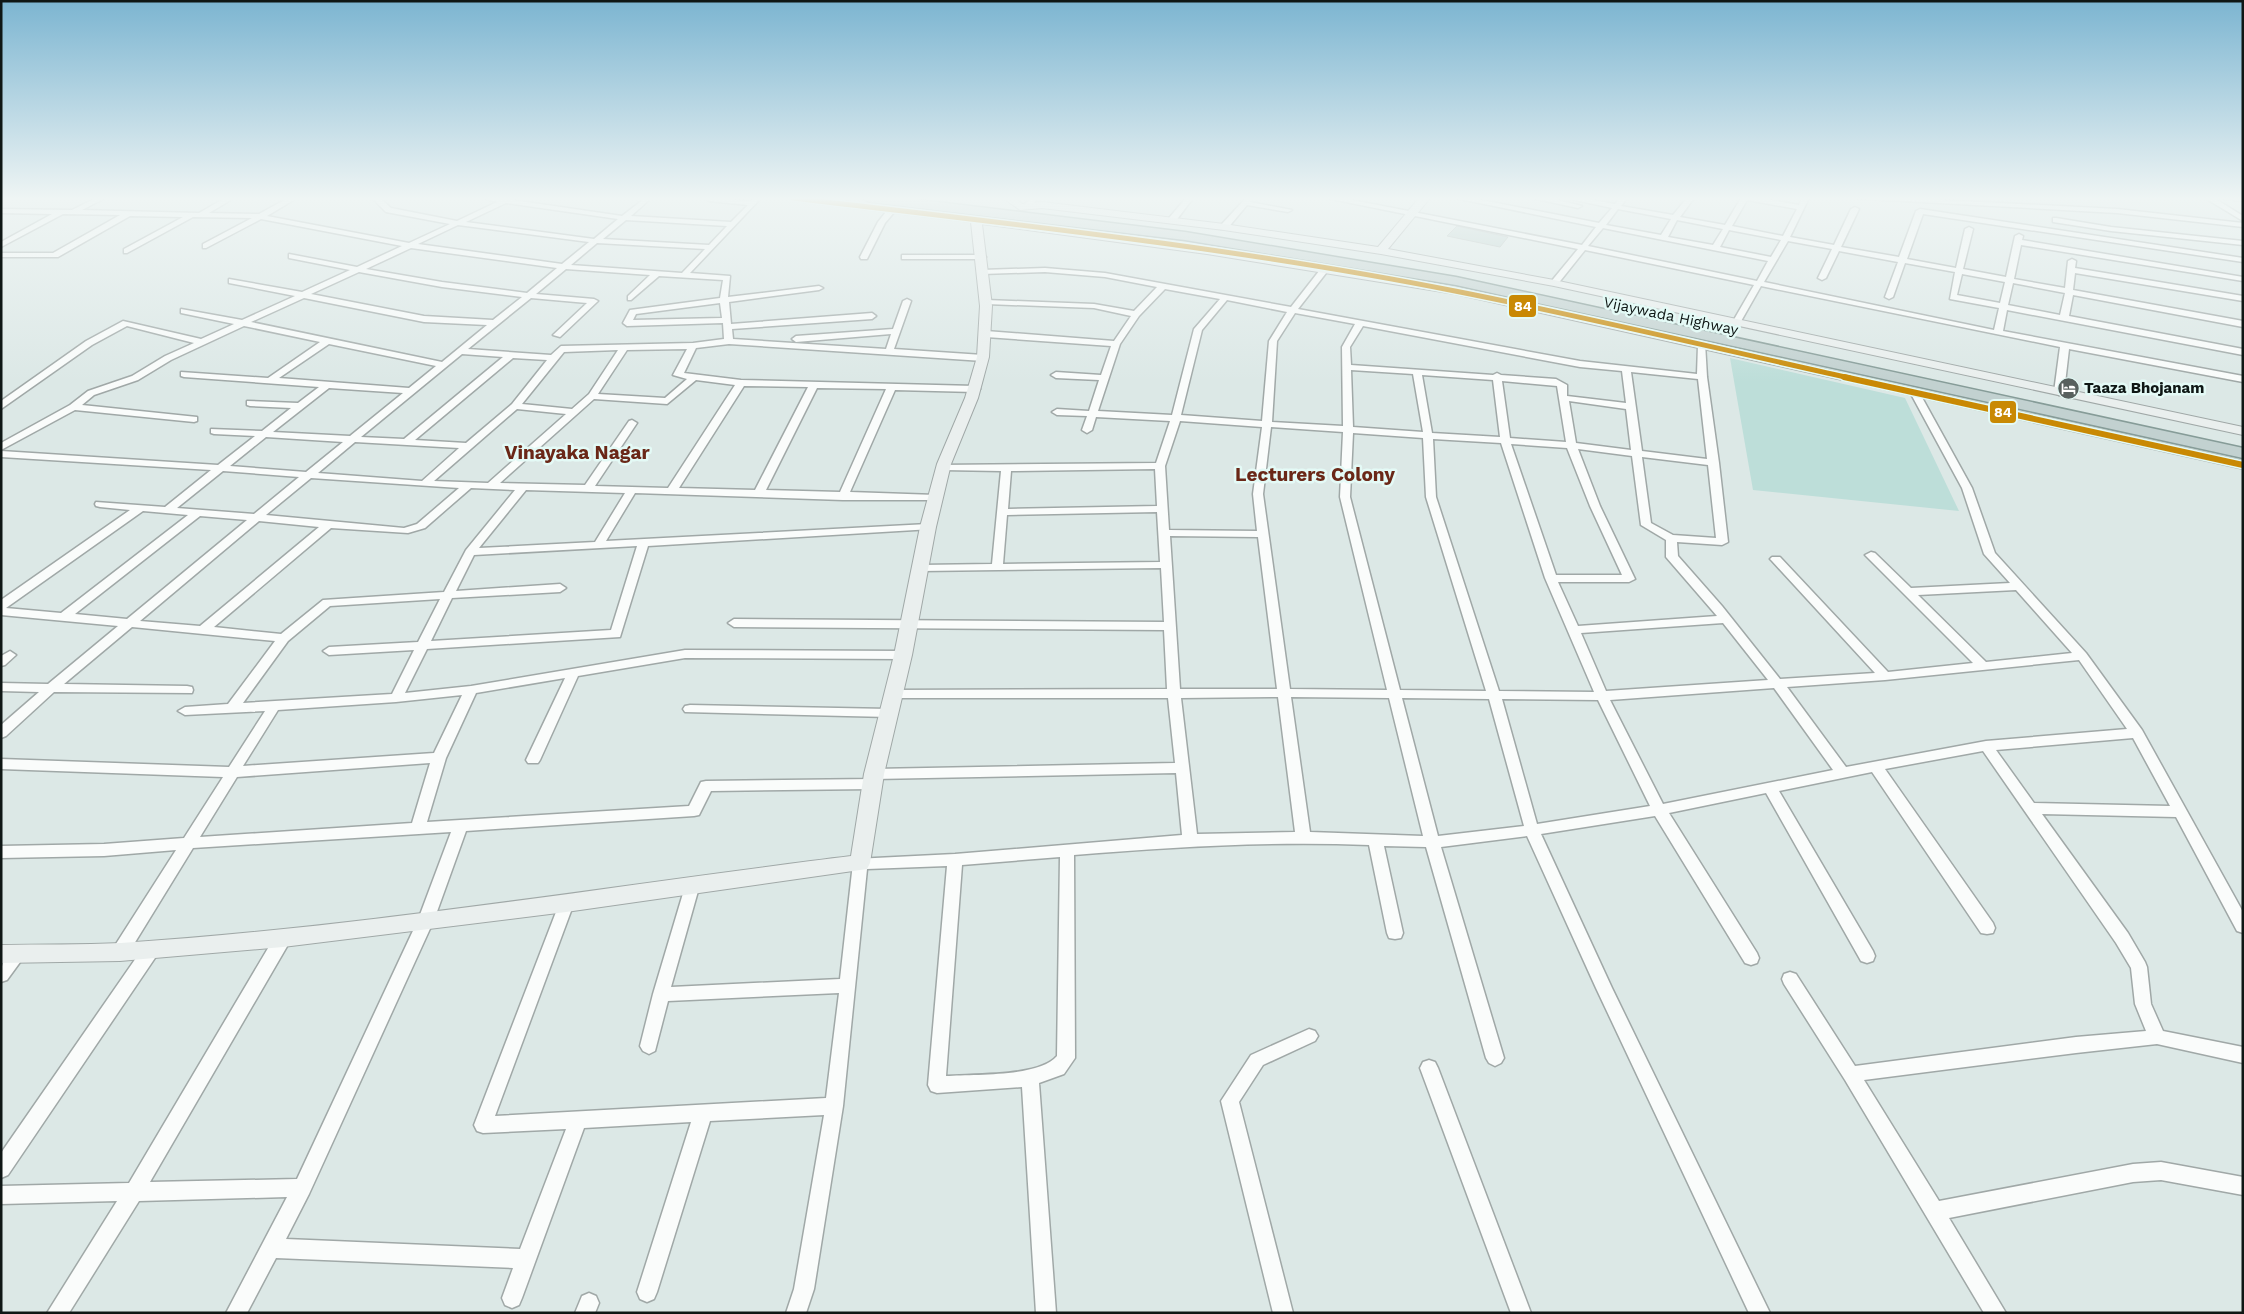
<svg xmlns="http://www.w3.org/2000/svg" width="2244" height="1314" viewBox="0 0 2244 1314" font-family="'Work Sans',sans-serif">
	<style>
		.green { fill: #bdded9 }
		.building { fill: #bbd0cd; stroke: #b1bab8 }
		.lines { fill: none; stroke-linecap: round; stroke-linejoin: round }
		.street-casing { stroke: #a0a8a7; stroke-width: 3 }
		.secondary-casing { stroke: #a0a8a7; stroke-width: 2 }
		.highway-casing { stroke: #869c98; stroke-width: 3 }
		.street { fill: #fafcfb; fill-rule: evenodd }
		.secondary { fill: #eaefee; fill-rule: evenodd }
		.highway { fill: #c2d1d0; fill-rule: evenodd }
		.bus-1-far1-casing { stroke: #e4faf6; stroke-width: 8 }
		.bus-1-casing { stroke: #e4faf6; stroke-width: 9 }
		.bus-1-far1 { stroke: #c98904; stroke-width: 5 }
		.bus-1 { stroke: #c98904; stroke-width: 6 }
		.labels { text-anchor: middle; stroke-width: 5; stroke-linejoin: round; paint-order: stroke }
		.far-street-label { font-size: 15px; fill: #0f1715; stroke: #e4faf6 }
		.far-poi-label { font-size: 15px; font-weight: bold; fill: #0f1715; stroke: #e4faf6; text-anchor: start }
		.neighbourhood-label { font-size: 19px; font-weight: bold; fill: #6a2717; stroke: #e4faf6 }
		.line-badge { stroke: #e4faf6; stroke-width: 2 }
		.badge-label { font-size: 14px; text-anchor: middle; font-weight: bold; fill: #fff }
	</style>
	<rect width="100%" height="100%" fill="#dce8e6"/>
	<path class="green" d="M1730,358L1905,398L1959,511L1753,490Z"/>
	<path class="building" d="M1457,226L1508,237L1500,247L1447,236Z"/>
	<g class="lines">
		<defs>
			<path id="street" d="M96,198H105L82,210L199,213L225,198H234L209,213L259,214L288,198H297L267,216L409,243L450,224L386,212L372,198H380L391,208L457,221L497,202L483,198H514L513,200L622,216L644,199L648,198V201L631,216L731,222L748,205L709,201L706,198L751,201L754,198H761L690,273L730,276L728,297L819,286L823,288L819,290L729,302L731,324L872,313L876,316L872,319L732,329L733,339L886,349L891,334L796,342L792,339L796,336L893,329L903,301L907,299L911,301L894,349L983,355L987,358L983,361L729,344L696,348L684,373L741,380L975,386L980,389L975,392L895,390L850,492L936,495L940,496V500H843L635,493L606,541L928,524L933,527L932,529L648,546L620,637L427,649L405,693L471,686L685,650L903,651L909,655L903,659L685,658L578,676L540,760L538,763H528L526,760L565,678L476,693L446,758L427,822L689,806L701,782L706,781L873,779L878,780L880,784L878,788L873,789L711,791L699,815L694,816L466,831L434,920L309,1194L286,1239L520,1249L566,1129L483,1133L477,1131L474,1125L561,899L566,897L571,899L574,903L495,1116L826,1098L839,993L668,1001L655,1051L649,1054L643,1051L640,1046L653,994L687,880L692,878L697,880L700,884L671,987L840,979L853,863L855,859L955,854L1182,835L1176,773L874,779L869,778L867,774L869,770L874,769L1175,763L1168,698H894L888,694L894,690L1167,689L1164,630L734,627L728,623L734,619L1164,622L1161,568L921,571L915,568L921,565L992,564L1001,471L943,470L938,467L939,465L1156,463L1170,421L1096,417L1092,430L1087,433L1082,430L1087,416L1057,415L1052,412L1057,409L1089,411L1099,380L1056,378L1051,375L1056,372L1101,375L1111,346L986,337L982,334L986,331L1114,341L1131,316L1094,308L986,304L982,302L986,300L1094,304L1134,311L1157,287L1105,277L1045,272L982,274L978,272L982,270L1045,268L1105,273L1291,307L1323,266H1326L1330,268L1298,309L1580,361L1697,374L1698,345L1705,343L1707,377L1719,463L1728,542L1722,545L1677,542L1678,556L1722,606L1780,679L1875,673L1772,561L1770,559L1772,557H1780L1888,672L1973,663L1865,555L1871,552L1875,553L1911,588L2010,583L1984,554L1962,488L1911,394L1913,392H1919L1972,488L1995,553L2086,653L2142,730L2243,912V933L2237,931L2176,817L2042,814L2128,933L2145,962L2147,967L2151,1004L2163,1031L2243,1047V1063L2157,1044L2076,1053L1864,1080L1939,1201L2133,1164L2161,1162L2243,1177V1195L2161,1180L2133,1182L1949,1218L2006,1313H1984L1845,1080L1784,984L1782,979L1784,974L1790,972L1796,974L1855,1066L2076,1037L2146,1031L2135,1004L2131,968L2116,943L1983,751L1885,769L1993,923L1995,928L1993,933L1987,934L1981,933L1872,772L1779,791L1873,951L1875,956L1873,961L1867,963L1861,961L1766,793L1669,813L1757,953L1759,958L1757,963L1751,965L1745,963L1655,816L1541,834L1612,988L1770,1313H1749L1596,988L1527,836L1441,847L1504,1058L1501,1063L1495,1066L1489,1063L1486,1058L1426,847L1384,846L1403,933L1401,938L1395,939L1389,938L1387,933L1369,845C1269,841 1173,847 1074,855L1075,1058L1064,1074L1039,1083L1056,1313H1036L1022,1087L937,1093L931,1091L928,1085L947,866L867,869L843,1106L814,1289L806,1313H786L794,1289L824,1115L710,1121L657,1292L654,1299L647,1302L640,1299L637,1292L691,1122L584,1128L522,1298L519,1305L512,1308L505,1305L502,1298L513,1268L276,1258L247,1313H226L287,1197L139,1201L69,1313H47L117,1201L1,1204V1186L129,1183L277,933L283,932L289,933L291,938L289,943L150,1182L297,1179L418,920L451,832L193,848L126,957L120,959L114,957L112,952L114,947L176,850L104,856L1,858V846L104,844L184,838L223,777L1,769V759L229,767L265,711L185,715L178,711L185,707L228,704L275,641L132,627L64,684L187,686L192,687L193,690L192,693L54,692L6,736L1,738V725L39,692L1,691V683L48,684L118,626L1,615V600L130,510L100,507L96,506L95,504L96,502L165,507L211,470L1,457V451L218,465L255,436L214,434L211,433V429L262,431L291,408L250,406L247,405V401L298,403L319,387L184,377L181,376V372L268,378L320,342L244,326L171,360L138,380L94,395L82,405L197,417V421L194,422L75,410L1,450V443L70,405L88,391L132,376L165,356L194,343L127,326L92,345L1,409V401L86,341L123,321L201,339L234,324L181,313V309L242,320L295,296L229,283V279L302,292L350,270L289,258V254L357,267L402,246L261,219L206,248H203V244L252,218L193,217L127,253H124V249L183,217L130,216L58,257H1V253H53L120,215L63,214L1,247V242L52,214L1,213V209L72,210ZM506,203L618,219L594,239L466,222ZM626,220L727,226L709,245L603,239ZM458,225L589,242L562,264L418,244ZM597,243L705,249L682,273L571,265ZM411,248L557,268L527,293L442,282L366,269ZM566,269L650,275L628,296V300H631L659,276L723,280L720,298L630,310L623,323L627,326L723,323L724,339L693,343L561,346L551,355L468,349L531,298L587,303L553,335L560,337L598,301L594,299L536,294ZM359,272L442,287L522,297L493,320L424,316L311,294ZM1165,289L1220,299L1194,329L1172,415L1098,411L1120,344L1139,316ZM304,298L424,322L487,325L442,362L251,322ZM1227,300L1287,312L1269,341L1262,421L1181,415L1202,330ZM720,303L722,318L633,320L636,314ZM1295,313L1355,324L1342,347L1343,426L1272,422L1277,341ZM1363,326L1580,367L1622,371L1626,403L1567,396V385L1556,379L1501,375L1497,373L1493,375L1351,365L1350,347ZM329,344L436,366L409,388L279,378ZM687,349L673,375L687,379L665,398L598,394L627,350ZM618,350L589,394L572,409L522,404L564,352ZM462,354L503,357L404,439L361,437ZM513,358L547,360L512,404L466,443L415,440ZM1351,370L1413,374L1423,432L1353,427ZM1631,372L1698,379L1707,459L1642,451ZM1422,375L1493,380L1500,437L1432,433ZM696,380L735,385L668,488L595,486L637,423L632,420L629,421L585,485L500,483L594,399L667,404ZM1502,381L1557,386L1566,442L1510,438ZM744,386L808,387L755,490L679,488ZM329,388L403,393L350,436L273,432ZM817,388L886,389L840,492L766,490ZM1569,401L1626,409L1631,450L1576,443ZM517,409L566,414L488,483L434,481ZM1180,421L1262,427L1253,494L1257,531L1169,530L1165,466ZM1271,427L1343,432L1340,497L1387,690L1290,689L1263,494ZM1353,433L1423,438L1426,497L1486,691L1400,690L1350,497ZM266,437L343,442L306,472L230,466ZM1433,439L1501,443L1545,578L1594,692L1499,691L1436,497ZM355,442L459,448L422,481L318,473ZM1511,444L1567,448L1590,506L1622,575H1556ZM1578,449L1632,456L1641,525L1666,540V557L1717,616L1578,626L1558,582H1629L1635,579L1600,506ZM1642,457L1708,465L1716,538L1673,535L1651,523ZM1155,469L1157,506L1008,509L1011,471ZM223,471L299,477L254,514L177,508ZM311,478L459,488L417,524L404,528L266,515ZM471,488L515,490L466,550L444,592L323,600L281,634L214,627L331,528L408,533L425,528ZM526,490L625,493L595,542L479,548ZM143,511L188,515L61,613L6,608ZM1157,512L1160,562L1003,564L1007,515ZM200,516L247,520L127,619L75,614ZM259,521L319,527L200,626L140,621ZM1170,536L1258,537L1277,689H1180ZM637,546L611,630L431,641L452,598L560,592L566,588L560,584L456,591L474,555ZM2016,590L2072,653L1986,662L1918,595ZM440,599L418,642L329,647L323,651L329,655L414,650L392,694L243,703L288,641L330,606ZM1723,623L1768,680L1606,691L1581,633ZM2079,660L2127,729L1986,741L1846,767L1787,687L1885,680ZM1774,688L1833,770L1663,804L1610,700ZM462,695L434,753L243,766L278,710L396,702ZM1278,697L1295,832L1197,834L1181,698ZM1291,697L1389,698L1423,836L1310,832ZM1402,698L1489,699L1524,826L1438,836ZM1502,699L1598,700L1650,806L1537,824ZM2133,738L2170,806L2034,803L1996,750ZM430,763L412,823L200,837L237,777ZM1060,857L1057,1056C1040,1077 974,1074 946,1076L962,865Z
				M1031,198H1038L1031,207H1025L1024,205Z
				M1186,198H1193L1175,222H1169V218Z
				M1246,198H1253L1250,202L1292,210L1288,212L1247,205L1227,229H1221V225Z
				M1326,198H1342L1582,245L1596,227L1455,198H1471L1599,223L1612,208L1566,198H1583L1615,204L1620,198H1627L1621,206L1673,215L1687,198H1694L1680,217L1725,225L1741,198H1761L1799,205L1802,198H1809L1790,237L1834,245L1851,209L1855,207L1859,209L1841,247L1899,257L1916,211L1920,209L2243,258V262L1923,214L1907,259L1956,268L1965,229L1969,227L1973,229L1963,269L2006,277L2015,236L2019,234L2023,236L2022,240L2243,277V281L2021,245L2014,279L2065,288L2068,261L2072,259L2076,261L2075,268L2243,296V301L2075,273L2073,290L2243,321V327L2073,295L2069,316L2243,349V355L2007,310L2003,331L2243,376V382L2069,349L2064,392L2059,395L2054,392L2060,347L1761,286L1740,323L1736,326L1732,323L1754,285L1585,250L1557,285H1554L1550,283L1578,249ZM1747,200L1797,209L1783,236L1732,226ZM1618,209L1671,219L1661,235L1606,225ZM1677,220L1723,229L1713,245L1668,237ZM1603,228L1768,261L1757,281L1588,246ZM1729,230L1781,240L1771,257L1720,247ZM1788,241L1832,249L1818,278L1822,280L1826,278L1839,251L1898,262L1885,297L1889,299L1893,297L1905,263L1955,272L1950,299L1999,308L1994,330L1764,282ZM1962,274L2005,282L2000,303L1957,295ZM2013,283L2065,293L2060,315L2008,305Z
				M1532,198H1549L1582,206L1578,208Z
				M1849,198H1904L2117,209L2243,223V227L2117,213Z
				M2205,198H2214L2243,216V221Z
				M2218,198H2243V201Z
				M889,208L896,210L885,223L867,259H861L860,257L878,222Z
				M2056,218L2111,227L2243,241V245L2111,231L2053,222V218Z
				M902,255H982L986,257L982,259H902Z
				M10,651L16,655L5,665L1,666V656Z
				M690,705L889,709L896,713L889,717L685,712L683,709L685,706Z
				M151,943L157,945L159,950L157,955L8,1175L1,1178V1153L145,945Z
				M18,947L24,949L26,954L7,980L1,982C1,967 2,953 18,947Z
				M1309,1029L1315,1031L1318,1036L1315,1041L1263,1065L1239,1102L1293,1313H1273L1221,1101L1251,1055Z
				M1429,1060L1435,1062L1438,1068L1531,1313H1511L1420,1068L1423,1062Z
				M589,1293L596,1296L599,1303L595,1313H575L582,1296Z"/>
			<path id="secondary" d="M788,198H822L1207,248L1455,288L2243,461V469L1455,294L1207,254L982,224L992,306L989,357L978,398L951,464L936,527L912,655L884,774L870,863L867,869L566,912L283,947L120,961L1,963V945C41,944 82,945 121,943C366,927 608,886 851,856L864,774L894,655L920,527L937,464L965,398L977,357L980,306L971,222L793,201Z
				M1003,198H1015L1022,204L1042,202L1224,224L1378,247L1419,198H1430L1388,249L1554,280L2243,427V435L1554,286L1381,254L1224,230L1042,208L1020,210Z"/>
			<path id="highway" d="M863,198H904L1185,232L1456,277L2243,448V458L1456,285L1185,240L869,202Z"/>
		</defs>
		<use href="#street" class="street-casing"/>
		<use href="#secondary" class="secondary-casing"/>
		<use href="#highway" class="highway-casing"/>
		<use href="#street" class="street"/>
		<use href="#secondary" class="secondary"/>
		<use href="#highway" class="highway"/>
		<defs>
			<path id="bus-1-far1" d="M793,198C1013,224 1238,248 1455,291C1587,317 1719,349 1850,378"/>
			<path id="bus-1" d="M1844,377L2243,465"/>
		</defs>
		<use href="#bus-1-far1" class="bus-1-far1-casing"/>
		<use href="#bus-1" class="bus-1-casing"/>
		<use href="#bus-1-far1" class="bus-1-far1"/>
		<use href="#bus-1" class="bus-1"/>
	</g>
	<linearGradient id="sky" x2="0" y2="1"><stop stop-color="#7cb5d1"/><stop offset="0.52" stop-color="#eff5f4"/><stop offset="1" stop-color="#eff5f4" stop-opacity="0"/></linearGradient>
	<rect width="2244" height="382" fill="url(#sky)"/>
	<defs>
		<symbol id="hotel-disc" viewBox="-11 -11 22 22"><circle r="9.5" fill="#57605e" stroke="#e4faf6"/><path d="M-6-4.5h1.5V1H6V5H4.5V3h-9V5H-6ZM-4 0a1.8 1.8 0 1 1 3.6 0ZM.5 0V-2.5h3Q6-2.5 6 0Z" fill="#fff"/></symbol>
	</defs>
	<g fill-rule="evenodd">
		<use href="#hotel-disc" x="2056" y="376" width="25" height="25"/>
	</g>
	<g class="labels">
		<g class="far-street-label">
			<text transform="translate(1671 316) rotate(12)" y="5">Vijaywada Highway</text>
		</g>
		<g class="far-poi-label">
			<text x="2084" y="393">Taaza Bhojanam</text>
		</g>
		<g class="neighbourhood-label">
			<text x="577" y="459">Vinayaka Nagar</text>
			<text x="1315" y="481">Lecturers Colony</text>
		</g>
	</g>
	<g class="line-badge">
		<rect x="1508" y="294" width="29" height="24" rx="5" fill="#c98904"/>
		<rect x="1989" y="400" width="28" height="24" rx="5" fill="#c98904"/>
	</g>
	<g class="badge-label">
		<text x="1523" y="311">84</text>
		<text x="2003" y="417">84</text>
	</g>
	<rect width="2244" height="1314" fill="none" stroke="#0f1715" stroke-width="5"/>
</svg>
